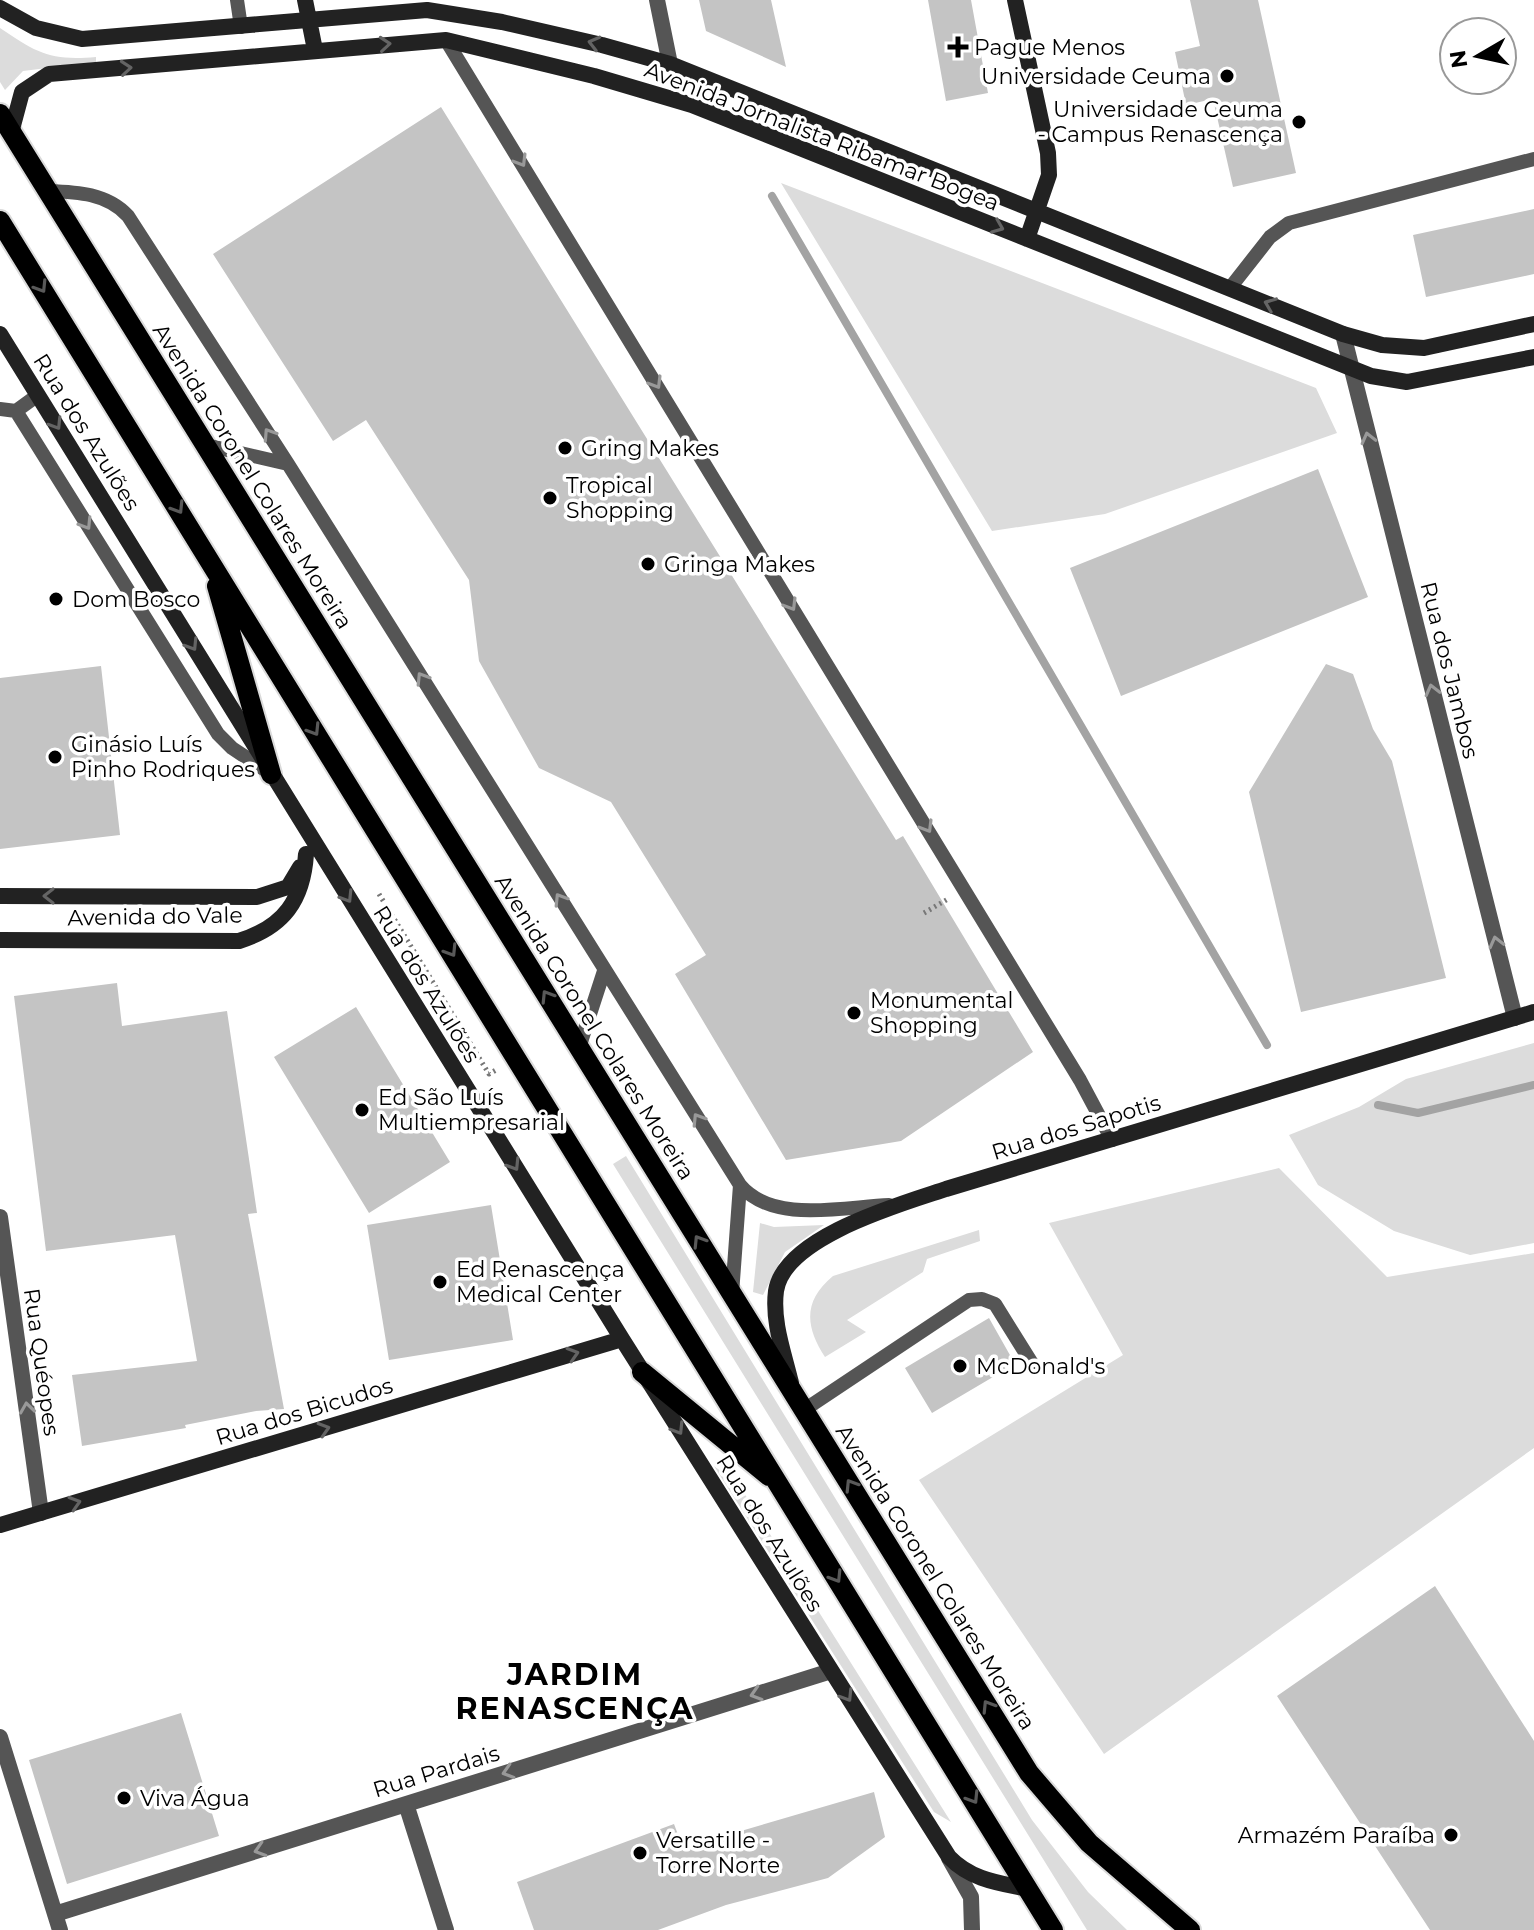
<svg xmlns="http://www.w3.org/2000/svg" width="1534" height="1930" viewBox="0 0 1534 1930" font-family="Montserrat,sans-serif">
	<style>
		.green { fill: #dcdcdc }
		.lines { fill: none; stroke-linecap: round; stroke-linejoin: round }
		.stream { stroke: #a3a3a3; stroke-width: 8 }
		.building { fill: #c4c4c4 }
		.primary-casing { stroke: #dbdbdb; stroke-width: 24 }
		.path { stroke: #777; stroke-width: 5; stroke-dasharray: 2 4; stroke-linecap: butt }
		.lane { stroke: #555; stroke-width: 14 }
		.street { stroke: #555; stroke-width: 16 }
		.secondary { stroke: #222; stroke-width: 16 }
		.primary { stroke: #000; stroke-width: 20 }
		.oneway { stroke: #646464 }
		.oneway2 { stroke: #999 }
		.oneway3 { stroke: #595959 }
		.poi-dot { fill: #000; stroke: #fff; stroke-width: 3 }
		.labels { text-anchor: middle; stroke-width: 7; stroke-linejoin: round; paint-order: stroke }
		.poi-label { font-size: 22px; fill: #000; stroke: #fff; text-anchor: start }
		.street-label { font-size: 22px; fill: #000; stroke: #fff }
		.district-label { font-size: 30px; font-weight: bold; letter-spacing: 2px; fill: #000; stroke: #fff }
	</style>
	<rect width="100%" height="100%" fill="#fff"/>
	<path class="green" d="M0,28C37,53 50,61 96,57V62L23,71L5,90L0,82Z
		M781,183L1316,388L1337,433L1105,514L992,531Z
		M1534,1043V1243L1470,1255L1394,1231L1318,1185L1289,1135L1359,1107L1406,1079Z
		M626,1156L1032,1820L1088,1892L1127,1930H1087L613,1164Z
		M1279,1168L1387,1277L1534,1253V1448L1104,1754L919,1480L1123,1355L1049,1223Z
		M760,1223L774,1227L824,1225L785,1252L763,1295L753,1292Z
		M979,1230L980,1241L927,1259L923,1272L847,1320L866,1332L825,1357C805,1326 803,1301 833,1276Z
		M714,1466L739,1485L951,1822L934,1812Z"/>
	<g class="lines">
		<path class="stream" d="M772,196L1267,1045
			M1378,1105L1418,1113L1534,1085"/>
	</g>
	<path class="building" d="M699,0H771L786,67L706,31Z
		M928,0H971L988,93L946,101Z
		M1190,0H1258L1296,173L1233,187L1213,99L1186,105L1175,52L1200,46Z
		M441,107L896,840L903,836L1033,1052L901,1141L786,1160L675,974L706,955L611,802L539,768L479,661L469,580L366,420L333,441L213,254Z
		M1534,209V274L1426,297L1413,235Z
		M1318,469L1368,597L1121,696L1070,568Z
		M1326,664L1353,674L1373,729L1392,761L1446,978L1301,1012L1249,792Z
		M101,666L120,835L0,849V678Z
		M117,983L122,1026L227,1011L257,1213L248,1214L284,1409L256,1411L185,1425L186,1428L82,1446L72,1375L197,1361L175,1235L46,1251L14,996Z
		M356,1007L450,1162L369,1213L274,1057Z
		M491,1205L513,1340L389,1360L367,1225Z
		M989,1318L1015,1364L932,1413L905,1368Z
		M1435,1586L1534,1741V1930H1430L1277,1696Z
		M181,1713L219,1836L67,1884L29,1760Z
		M874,1792L885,1837L828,1878L726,1905L658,1930H534L517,1882L674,1824L683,1848Z"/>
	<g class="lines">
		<defs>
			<path id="primary" d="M0,114L1029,1773L1089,1843L1190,1930
				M0,221L1053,1930
				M217,586L271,774
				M642,1372L769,1476"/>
		</defs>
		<use href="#primary" class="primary-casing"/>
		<path class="path" d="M379,894L489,1074L496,1070
			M924,913L948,899"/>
		<path class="lane" d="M237,0L241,27
			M446,40L1080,1080L1112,1140
			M48,191C77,192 107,193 128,216L288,464L740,1185C773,1224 842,1207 889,1205
			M1230,288L1270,237L1289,223L1534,159
			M0,409L16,411L38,395
			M16,411L218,734L232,748L271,774
			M206,445L288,464
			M579,1048L604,971
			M732,1294L740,1185
			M804,1410L969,1300L982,1299L995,1304L1033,1365"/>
		<path class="street" d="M657,0L670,64
			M1343,334L1515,1018
			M0,1217L41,1513
			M0,1737L60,1930
			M406,1804L446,1930
			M949,1858L971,1897L972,1930
			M55,1914L831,1671"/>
		<path class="secondary" d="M305,0L315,50
			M1015,0L1048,153L1049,175L1027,239
			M0,8L36,28L82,39L427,10L502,22L602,45L670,64L1343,334L1382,345L1424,348L1534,324
			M11,133L22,92L49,74L446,40L594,76L692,105L1371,376L1407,382L1534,357
			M0,334L622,1339L949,1857C971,1880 999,1883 1028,1889
			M0,896L257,897L288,887L300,867
			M0,940L239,941C284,927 303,900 306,854
			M791,1383C784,1353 772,1322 776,1291C784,1237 901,1204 946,1189L1534,1012
			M0,1525L622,1339"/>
		<use href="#primary" class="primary"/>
	</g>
	<defs><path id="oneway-chevron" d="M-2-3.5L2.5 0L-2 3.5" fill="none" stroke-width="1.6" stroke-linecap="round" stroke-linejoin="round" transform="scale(2)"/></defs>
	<g class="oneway">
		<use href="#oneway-chevron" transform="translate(594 43) rotate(-166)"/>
		<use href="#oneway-chevron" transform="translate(385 44) rotate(-5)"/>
		<use href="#oneway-chevron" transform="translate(126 68) rotate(-5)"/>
		<use href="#oneway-chevron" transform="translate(998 227) rotate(22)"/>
		<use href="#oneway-chevron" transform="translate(1270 304) rotate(-158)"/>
		<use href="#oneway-chevron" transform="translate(56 424) rotate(58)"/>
		<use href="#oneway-chevron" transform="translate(192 645) rotate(58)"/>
		<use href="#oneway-chevron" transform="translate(49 896) rotate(-180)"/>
		<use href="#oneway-chevron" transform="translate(347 897) rotate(58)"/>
		<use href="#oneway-chevron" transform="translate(514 1165) rotate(58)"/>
		<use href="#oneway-chevron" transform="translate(573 1354) rotate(-17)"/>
		<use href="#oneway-chevron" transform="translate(324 1429) rotate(-17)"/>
		<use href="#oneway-chevron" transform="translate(678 1429) rotate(58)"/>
		<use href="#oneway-chevron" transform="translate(75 1503) rotate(-17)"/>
		<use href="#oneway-chevron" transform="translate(847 1696) rotate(58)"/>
	</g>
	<g class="oneway2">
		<use href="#oneway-chevron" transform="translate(521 161) rotate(59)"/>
		<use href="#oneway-chevron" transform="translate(656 383) rotate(59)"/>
		<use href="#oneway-chevron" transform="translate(269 434) rotate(-123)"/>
		<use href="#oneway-chevron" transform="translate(1368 438) rotate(-104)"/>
		<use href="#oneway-chevron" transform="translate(86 524) rotate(58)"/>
		<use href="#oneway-chevron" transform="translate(791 605) rotate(59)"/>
		<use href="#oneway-chevron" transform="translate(422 678) rotate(-122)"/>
		<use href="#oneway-chevron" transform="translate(1432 690) rotate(-104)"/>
		<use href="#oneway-chevron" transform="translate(927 827) rotate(59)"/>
		<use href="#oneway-chevron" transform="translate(560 899) rotate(-122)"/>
		<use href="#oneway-chevron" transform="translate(1496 942) rotate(-104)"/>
		<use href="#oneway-chevron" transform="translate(698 1119) rotate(-122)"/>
		<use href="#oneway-chevron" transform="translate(27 1408) rotate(-98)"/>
		<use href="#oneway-chevron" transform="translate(756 1694) rotate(163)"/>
		<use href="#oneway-chevron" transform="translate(508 1772) rotate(163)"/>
		<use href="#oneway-chevron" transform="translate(260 1850) rotate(163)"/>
	</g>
	<g class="oneway3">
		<use href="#oneway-chevron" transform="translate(41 287) rotate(58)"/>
		<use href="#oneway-chevron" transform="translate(178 508) rotate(58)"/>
		<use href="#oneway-chevron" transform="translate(314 730) rotate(58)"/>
		<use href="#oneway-chevron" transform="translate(451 951) rotate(58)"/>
		<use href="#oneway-chevron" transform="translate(547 996) rotate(-122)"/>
		<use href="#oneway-chevron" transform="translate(699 1241) rotate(-122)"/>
		<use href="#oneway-chevron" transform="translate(851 1485) rotate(-122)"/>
		<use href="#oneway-chevron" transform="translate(836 1577) rotate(58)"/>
		<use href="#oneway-chevron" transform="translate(988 1706) rotate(-122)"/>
		<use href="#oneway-chevron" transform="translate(973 1798) rotate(58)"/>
	</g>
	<g class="poi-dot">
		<path d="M954 35h8v8h8v8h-8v8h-8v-8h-8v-8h8z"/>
		<circle cx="1227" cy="76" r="8"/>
		<circle cx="1299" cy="122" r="8"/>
		<circle cx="565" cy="448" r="8"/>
		<circle cx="550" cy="498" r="8"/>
		<circle cx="648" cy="564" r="8"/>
		<circle cx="56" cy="599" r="8"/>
		<circle cx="55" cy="757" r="8"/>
		<circle cx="854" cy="1013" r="8"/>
		<circle cx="362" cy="1110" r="8"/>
		<circle cx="440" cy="1282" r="8"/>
		<circle cx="960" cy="1366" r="8"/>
		<circle cx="124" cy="1798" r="8"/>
		<circle cx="1451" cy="1835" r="8"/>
		<circle cx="640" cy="1853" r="8"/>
	</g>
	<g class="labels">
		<g class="poi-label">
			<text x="974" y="55">Pague Menos</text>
			<text x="1211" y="84" text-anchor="end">Universidade Ceuma</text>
			<text x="1283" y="117" text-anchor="end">Universidade Ceuma<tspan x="1283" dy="25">- Campus Renascença</tspan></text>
			<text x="581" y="456">Gring Makes</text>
			<text x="566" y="493">Tropical<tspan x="566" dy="25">Shopping</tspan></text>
			<text x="664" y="572">Gringa Makes</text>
			<text x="72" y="607">Dom Bosco</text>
			<text x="71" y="752">Ginásio Luís<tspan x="71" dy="25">Pinho Rodriques</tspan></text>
			<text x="870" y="1008">Monumental<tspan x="870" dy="25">Shopping</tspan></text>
			<text x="378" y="1105">Ed São Luís<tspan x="378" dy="25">Multiempresarial</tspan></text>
			<text x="456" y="1277">Ed Renascença<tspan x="456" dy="25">Medical Center</tspan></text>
			<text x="976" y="1374">McDonald's</text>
			<text x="140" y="1806">Viva Água</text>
			<text x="1435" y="1843" text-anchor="end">Armazém Paraíba</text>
			<text x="656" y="1848">Versatille -<tspan x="656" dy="25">Torre Norte</tspan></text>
		</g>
		<g class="street-label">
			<text transform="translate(822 136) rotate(21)" y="8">Avenida Jornalista Ribamar Bogea</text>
			<text transform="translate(87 432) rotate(58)" y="8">Rua dos Azulões</text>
			<text transform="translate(253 476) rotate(58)" y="8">Avenida Coronel Colares Moreira</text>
			<text transform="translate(1450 670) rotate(76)" y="8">Rua dos Jambos</text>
			<text transform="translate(155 916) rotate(-1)" y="8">Avenida do Vale</text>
			<text transform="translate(427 984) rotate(58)" y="8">Rua dos Azulões</text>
			<text transform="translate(595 1027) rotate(58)" y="8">Avenida Coronel Colares Moreira</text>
			<text transform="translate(1076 1127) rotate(-17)" y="8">Rua dos Sapotis</text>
			<text transform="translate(42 1362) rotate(82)" y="8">Rua Quéopes</text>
			<text transform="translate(304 1411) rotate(-17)" y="8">Rua dos Bicudos</text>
			<text transform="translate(770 1533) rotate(58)" y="8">Rua dos Azulões</text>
			<text transform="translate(936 1577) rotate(58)" y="8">Avenida Coronel Colares Moreira</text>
			<text transform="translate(436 1771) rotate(-17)" y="8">Rua Pardais</text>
		</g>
		<g class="district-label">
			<text x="575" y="1685">JARDIM<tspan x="575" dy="34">RENASCENÇA</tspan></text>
		</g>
	</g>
	<g transform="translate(1478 56) rotate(261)"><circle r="38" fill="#ffffff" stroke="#999999" stroke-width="2"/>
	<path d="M0-6L14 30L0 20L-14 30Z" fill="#000000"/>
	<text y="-12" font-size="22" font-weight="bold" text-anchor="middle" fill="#000000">N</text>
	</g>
</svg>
